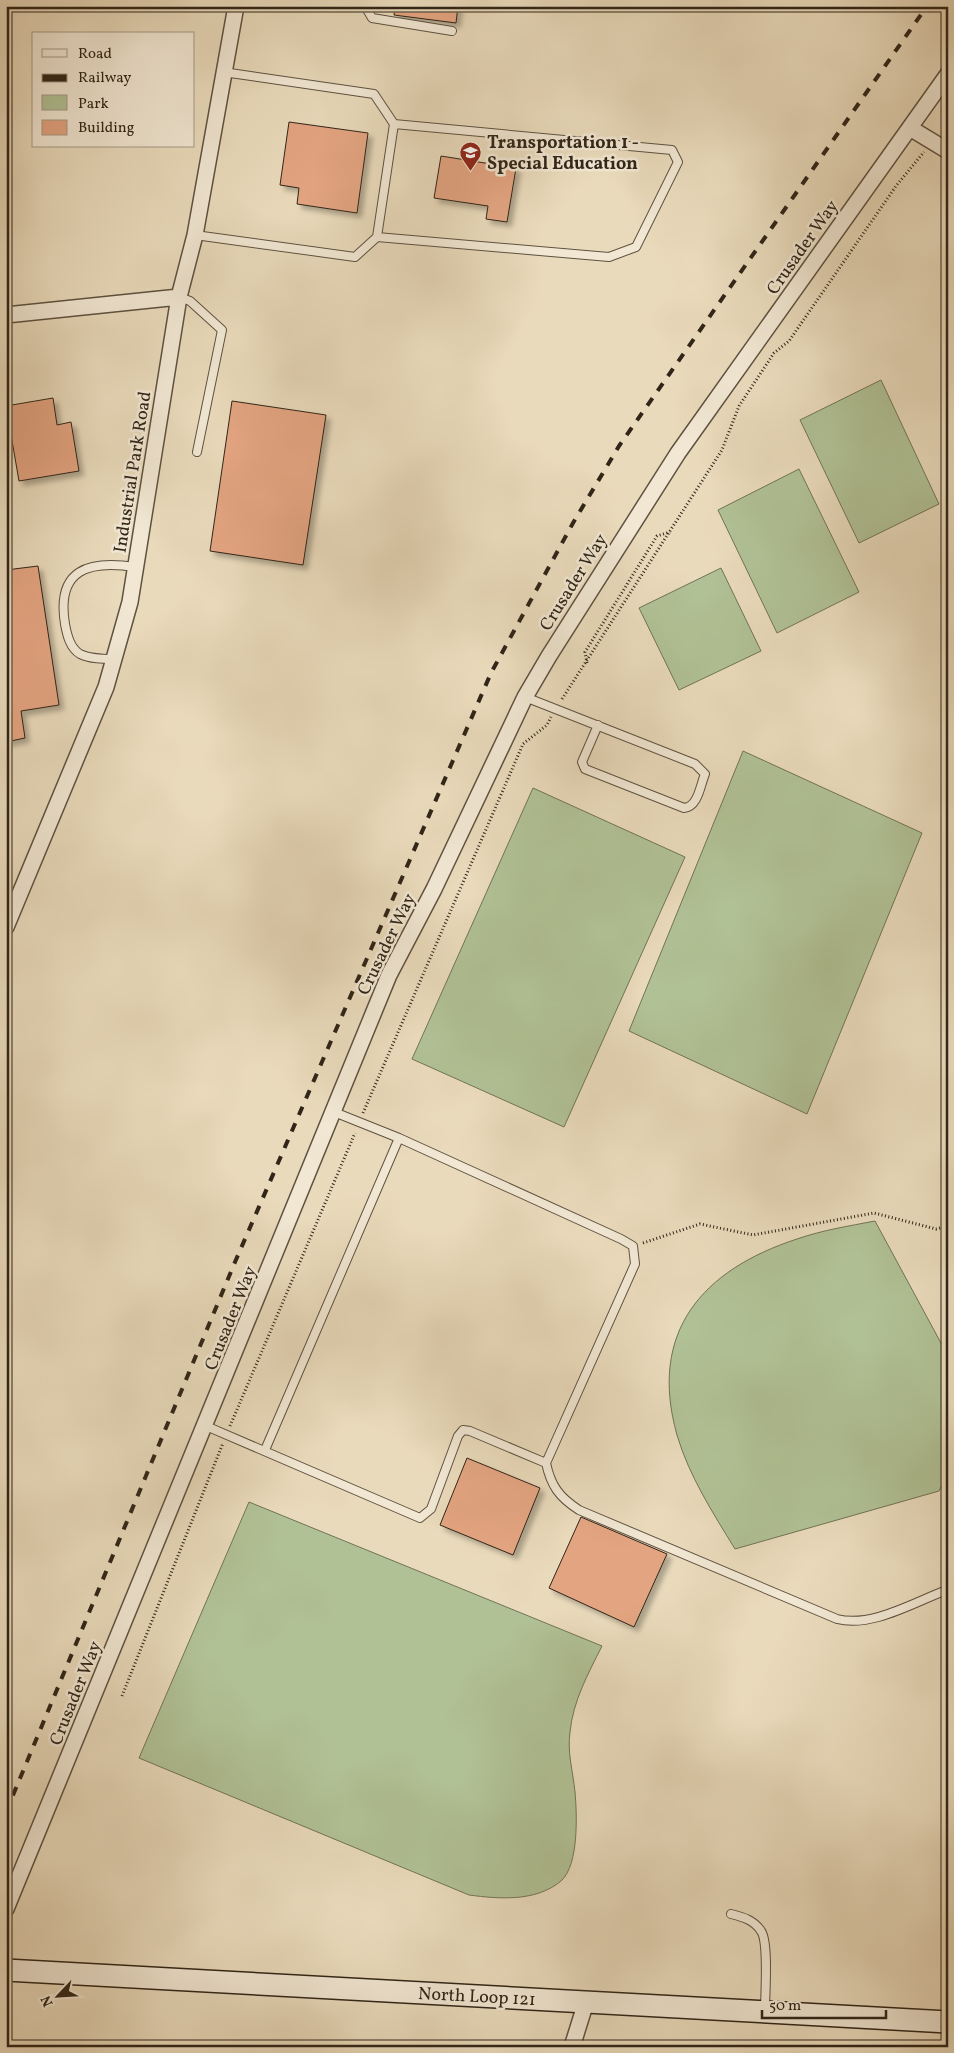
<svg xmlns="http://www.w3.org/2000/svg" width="954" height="2053" viewBox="0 0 954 2053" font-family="Vollkorn,serif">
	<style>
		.green { fill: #b0c195; stroke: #707356 }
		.building { fill: #e3a481; stroke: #302518; filter: url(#shadow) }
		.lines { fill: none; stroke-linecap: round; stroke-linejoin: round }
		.lane-casing { stroke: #5e5241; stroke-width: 10 }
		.street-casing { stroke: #5e5241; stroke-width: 18 }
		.secondary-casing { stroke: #302518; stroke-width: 24 }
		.path { stroke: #302518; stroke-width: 3; stroke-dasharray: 1 2.5; stroke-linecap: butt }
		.lane { stroke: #f1e7d3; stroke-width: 8 }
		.street { stroke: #f1e7d3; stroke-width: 15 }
		.secondary { stroke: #f1e7d3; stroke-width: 21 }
		.rail { stroke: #302518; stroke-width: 4; stroke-dasharray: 9 9; stroke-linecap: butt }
		.labels { text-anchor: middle; stroke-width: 5; stroke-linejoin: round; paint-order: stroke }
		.poi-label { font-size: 18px; font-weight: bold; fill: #302518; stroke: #f1e7d3; text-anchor: start }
		.street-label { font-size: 18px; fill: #302518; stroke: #f1e7d3 }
	</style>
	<defs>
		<filter id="shadow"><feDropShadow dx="4.5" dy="4.5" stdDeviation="2.5" flood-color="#0004"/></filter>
	</defs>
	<rect width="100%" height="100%" fill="#e9dabb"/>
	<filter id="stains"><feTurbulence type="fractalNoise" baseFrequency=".004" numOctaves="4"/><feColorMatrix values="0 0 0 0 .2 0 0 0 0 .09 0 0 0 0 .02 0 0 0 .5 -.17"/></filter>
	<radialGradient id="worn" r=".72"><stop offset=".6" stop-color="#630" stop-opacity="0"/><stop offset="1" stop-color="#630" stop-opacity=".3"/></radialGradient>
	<path class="green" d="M881,380L939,504L859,543L800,420Z
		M799,469L859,592L777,633L718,510Z
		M721,568L761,651L679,690L639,608Z
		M743,751L922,833L807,1114L629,1031Z
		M533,788L685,857L564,1127L412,1059Z
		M875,1221L948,1356V1484L941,1487L939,1491L735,1549C713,1513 689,1476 677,1435C648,1332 702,1270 797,1239C823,1230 849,1226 875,1221Z
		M249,1502L602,1646C588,1674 573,1701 570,1732C567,1752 573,1772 575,1792C577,1814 579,1865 561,1881C536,1902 499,1899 469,1895L139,1758Z"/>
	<path class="building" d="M395,6H458L456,23L394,15Z
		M289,122L368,133L357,213L297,204L299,188L280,185Z
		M441,156L516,168L507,222L486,219L488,206L434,198Z
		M53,398L57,425L71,422L79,471L19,481L6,406Z
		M232,401L326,415L303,565L210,551Z
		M38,566L59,705L21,711L25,738L6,742V570Z
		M467,1458L540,1488L513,1555L440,1525Z
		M581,1517L667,1554L634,1627L549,1588Z"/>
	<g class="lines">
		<defs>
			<path id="lane" d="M365,6L372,18L452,31
				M195,235L355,257L377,237L609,257L636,247L678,162L672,150L394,124L374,94L223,72
				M377,237L394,124
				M179,297L190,301L222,330L197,452
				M114,659C103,659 90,659 80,654C70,648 67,635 65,624C56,569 89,560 135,567
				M525,697L695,764L705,774C700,786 698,807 684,808L585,769L582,762L598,725
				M206,1426L420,1518L431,1509L458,1436L463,1430L470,1431L546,1463L635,1264L633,1246L621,1239L399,1138L334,1112
				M265,1450L399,1138
				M546,1463C551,1486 559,1497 579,1510L837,1619C872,1628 914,1602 947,1590
				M731,1914C743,1917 754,1920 761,1931C769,1942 765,1994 765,2010"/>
			<path id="street" d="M910,128L948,151
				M6,315L179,297
				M6,927L106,687L130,602L179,297L195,235L236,6
				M6,1909L389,975L434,889L525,697L549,656L678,453L948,74
				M572,2047L586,2002"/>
			<path id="secondary" d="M6,1970L948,2022"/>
		</defs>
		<use href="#lane" class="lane-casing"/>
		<use href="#street" class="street-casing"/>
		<use href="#secondary" class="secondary-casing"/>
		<path class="path" d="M587,663L585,652L657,536L670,532
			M562,699L722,450L739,406L774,353L789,341L896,186L924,152
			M363,1113L523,744L547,725L551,717
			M643,1243L700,1224L753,1235L874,1213L936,1229L948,1226
			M230,1426L355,1133
			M122,1696L223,1443"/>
		<use href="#lane" class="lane"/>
		<use href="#street" class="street"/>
		<use href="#secondary" class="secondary"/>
		<path class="rail" d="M6,1812L235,1262L491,673L573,523L619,446L927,6"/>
	</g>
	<defs>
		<symbol id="school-pin" viewBox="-11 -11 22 30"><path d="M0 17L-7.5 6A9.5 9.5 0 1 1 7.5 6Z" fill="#8f2418" stroke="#f1e7d3"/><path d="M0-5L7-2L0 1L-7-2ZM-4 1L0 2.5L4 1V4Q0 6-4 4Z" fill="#fff"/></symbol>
	</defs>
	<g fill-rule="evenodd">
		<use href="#school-pin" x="458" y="140" width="25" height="34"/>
	</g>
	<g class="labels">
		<g class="poi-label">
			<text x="487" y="148">Transportation 1 -<tspan x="487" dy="21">Special Education</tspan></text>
		</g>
		<g class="street-label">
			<text transform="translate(802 247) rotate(-55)" y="6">Crusader Way</text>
			<text transform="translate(132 472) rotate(-81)" y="6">Industrial Park Road</text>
			<text transform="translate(573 582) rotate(-58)" y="6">Crusader Way</text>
			<text transform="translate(386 944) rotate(-64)" y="6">Crusader Way</text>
			<text transform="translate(230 1318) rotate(-68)" y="6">Crusader Way</text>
			<text transform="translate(75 1693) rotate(-68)" y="6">Crusader Way</text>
			<text transform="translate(477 1996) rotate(3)" y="6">North Loop 121</text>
		</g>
	</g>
	<rect width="954" height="2053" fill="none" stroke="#e9dabb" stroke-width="25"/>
	<rect x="8" y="8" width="939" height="2038" fill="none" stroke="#302518" stroke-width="2.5"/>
	<rect x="12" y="12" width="929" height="2028" fill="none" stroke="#302518"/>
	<rect x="32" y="32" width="162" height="115" fill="#f1e7d3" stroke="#a49988"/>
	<rect x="42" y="49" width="25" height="8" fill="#f1e7d3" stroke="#a49988"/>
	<text x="78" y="58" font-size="15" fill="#302518">Road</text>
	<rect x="42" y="74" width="25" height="8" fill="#302518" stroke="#a49988"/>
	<text x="78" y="82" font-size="15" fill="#302518">Railway</text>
	<rect x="42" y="95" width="25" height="15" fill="#b0c195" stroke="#a49988"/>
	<text x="78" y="108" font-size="15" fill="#302518">Park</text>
	<rect x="42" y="120" width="25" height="15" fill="#e3a481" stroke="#a49988"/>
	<text x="78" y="132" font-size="15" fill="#302518">Building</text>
	<g transform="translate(58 1996) rotate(245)" stroke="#f1e7d3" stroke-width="4" paint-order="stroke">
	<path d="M0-4L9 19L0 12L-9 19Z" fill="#302518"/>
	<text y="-8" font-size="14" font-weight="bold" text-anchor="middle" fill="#302518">N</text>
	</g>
	<path d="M762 2010v8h124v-8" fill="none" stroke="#302518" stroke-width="2.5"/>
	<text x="769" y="2010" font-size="15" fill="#302518" stroke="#f1e7d3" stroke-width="4" paint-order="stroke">50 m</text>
	<rect width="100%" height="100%" filter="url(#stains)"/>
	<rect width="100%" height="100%" fill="url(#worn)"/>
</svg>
